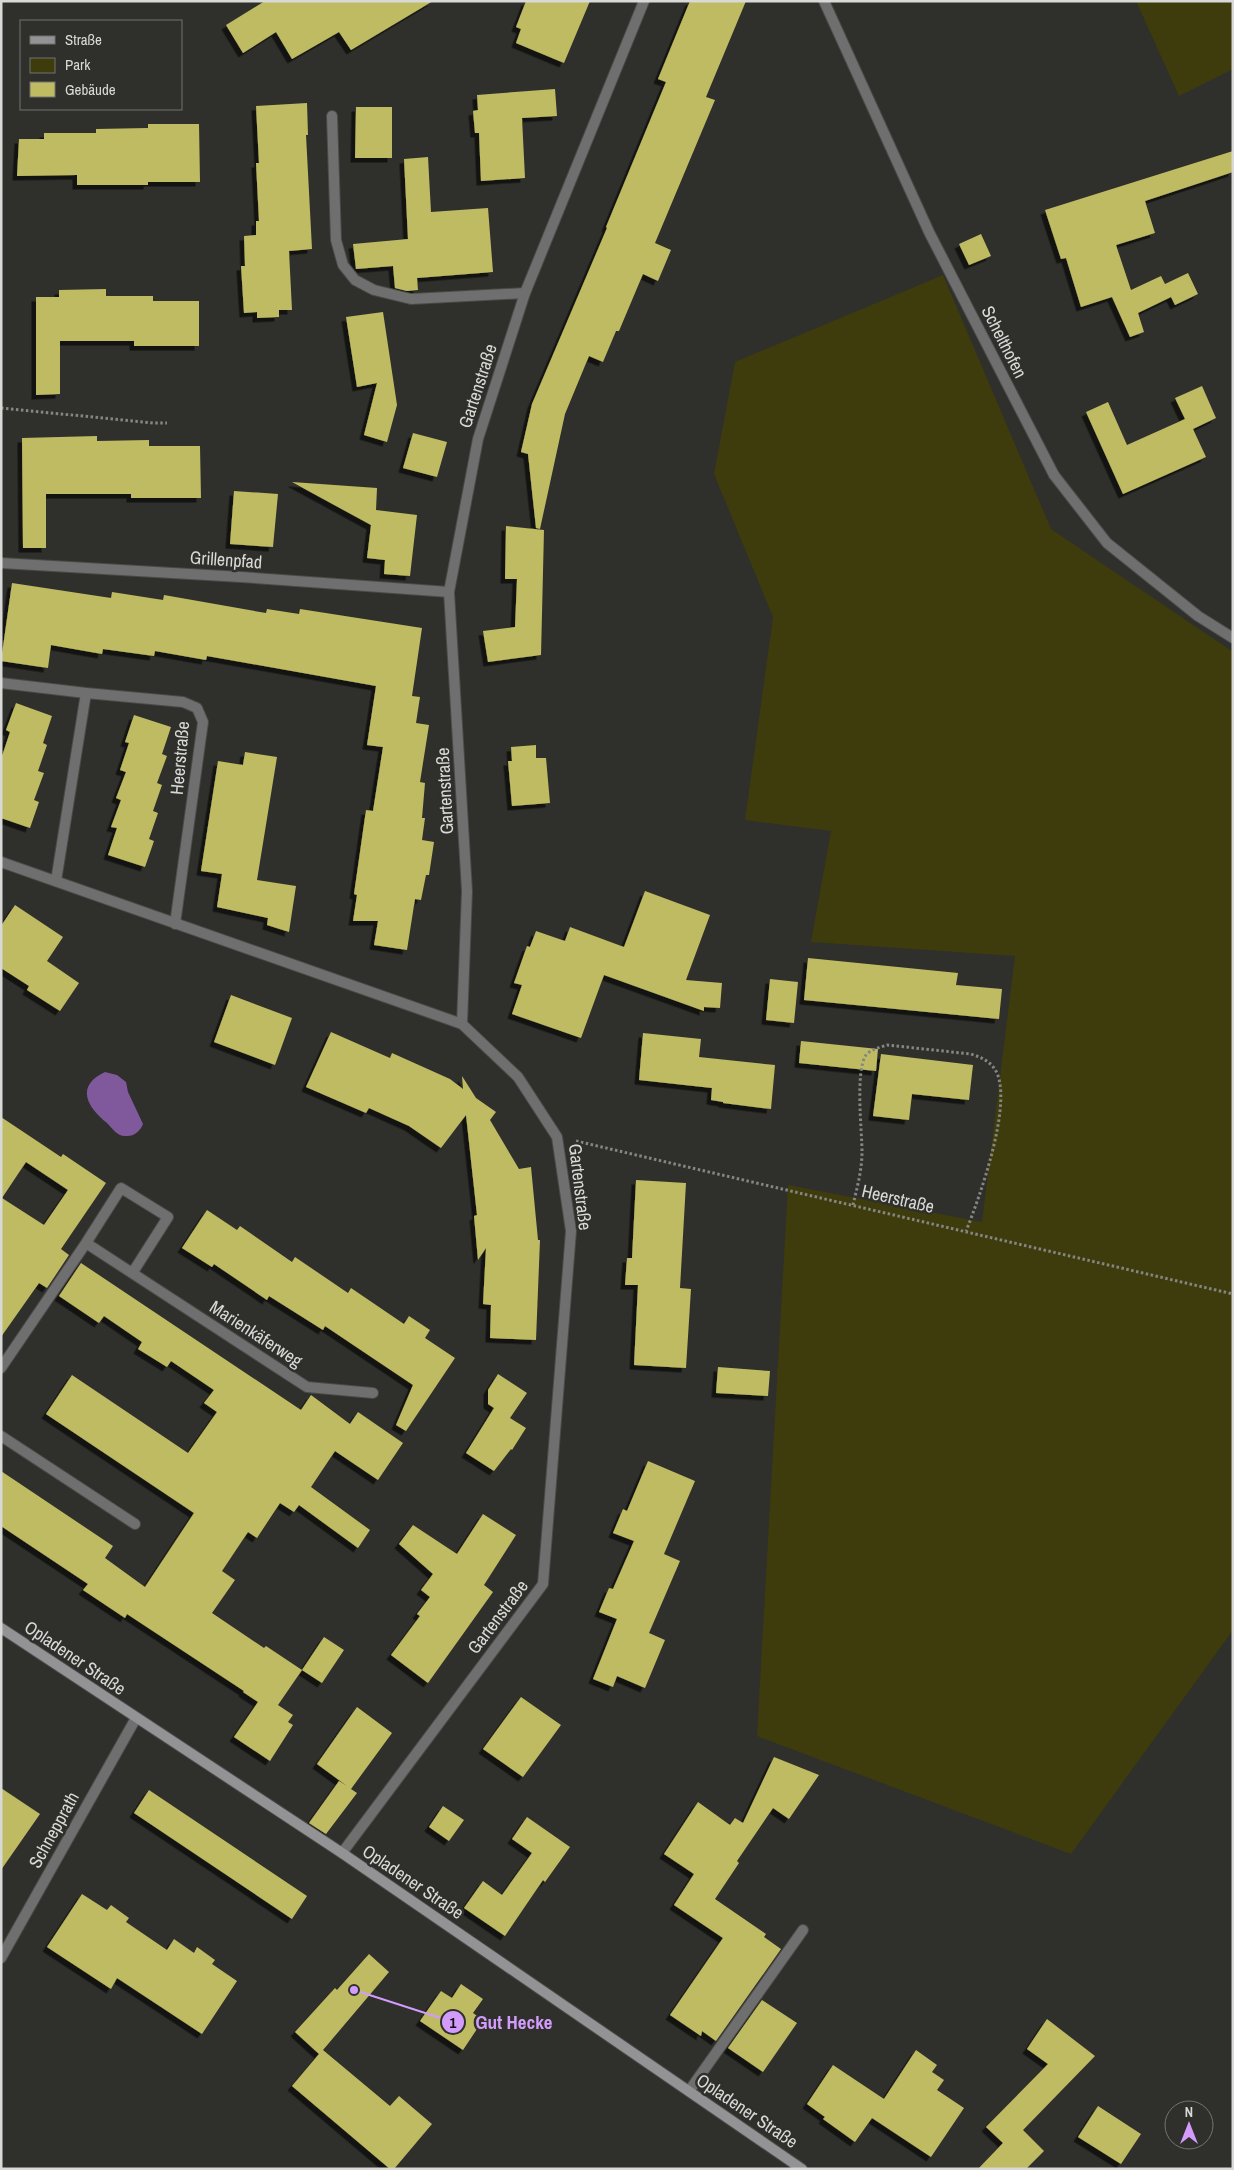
<svg xmlns="http://www.w3.org/2000/svg" width="1234" height="2170" viewBox="0 0 1234 2170" font-family="'Archivo Narrow',sans-serif">
	<style>
		.green { fill: #3e3c0c }
		.water { fill: #80599d }
		.building { fill: #bfbb62; fill-rule: evenodd; filter: url(#shadow) }
		.lines { fill: none; stroke-linecap: round; stroke-linejoin: round }
		.service-casing { stroke: #4a4a47; stroke-width: 12 }
		.minor-casing { stroke: #4a4a47; stroke-width: 12 }
		.secondary-casing { stroke: #4a4a47; stroke-width: 12 }
		.path { stroke: #858583; stroke-width: 3; stroke-dasharray: 2.5 2.5; stroke-linecap: butt }
		.service { stroke: #6f6f70; stroke-width: 10 }
		.minor { stroke: #6f6f70; stroke-width: 10 }
		.secondary { stroke: #939294; stroke-width: 10 }
		.labels { text-anchor: middle; stroke-width: 5; stroke-linejoin: round; paint-order: stroke }
		.street-label { font-size: 18px; fill: #d9d9d7; stroke: #2f2f2c }
		.leader { fill: none; stroke: #d39cfc; stroke-width: 2 }
		.callout-dot { fill: #d39cfc; stroke: #2f2f2c; stroke-width: 2 }
		.mark-label { font-size: 15px; text-anchor: middle; font-weight: bold; fill: #111 }
		.callout-label { font-size: 19px; text-anchor: middle; font-weight: bold; fill: #d39cfc; stroke: #2f2f2c; stroke-width: 5; stroke-linejoin: round; paint-order: stroke }
	</style>
	<defs>
		<filter id="shadow"><feDropShadow dx="-4.5" dy="4.5" stdDeviation="0" flood-color="#0009"/></filter>
	</defs>
	<rect width="100%" height="100%" fill="#2f2f2c"/>
	<path class="green" d="M1136,1H1230L1233,9V69L1179,96Z
		M943,275L1051,529L1233,652V1630L1071,1854L757,1736L788,1185L982,1222L1015,956L811,942L831,831L745,820L773,617L714,474L735,362Z"/>
	<path class="water" d="M105,1072L117,1075L126,1082L128,1092L143,1124C140,1131 134,1137 125,1136C117,1136 112,1128 107,1123C87,1107 75,1086 105,1072Z"/>
	<path class="building" d="M265,1H433L351,50L339,32L292,59L276,32L243,53L226,25Z
		M526,1H590L564,63L516,43L521,29L516,27Z
		M690,1H746L706,97L715,100L655,243L671,250L658,281L643,274L619,331H616L603,362L589,356L565,414L540,529L536,528L528,454L521,452L532,404L607,228L606,227L666,82L658,79Z
		M555,89L557,116L522,118L525,178L481,181L479,133H475L473,111L478,110L477,95Z
		M307,103L308,135H306L312,249L289,251L292,310H279V317L257,318V312L244,313L241,266H245L244,236L256,235V221H259L256,163H259L256,106Z
		M356,107H392V158H355Z
		M148,124H199L200,182H148V185H77V175L17,176L19,139H44V133H96V129L148,128Z
		M1233,151V172L1145,201L1155,233L1116,245L1131,290L1161,276L1165,284L1188,273L1198,294L1175,305L1171,297L1138,313L1144,332L1130,337L1112,297L1081,307L1066,258L1061,259L1045,210Z
		M428,157L431,212L488,208L493,272L417,278L418,290L407,291L395,288L393,266L356,269L353,244L408,239L404,159Z
		M981,234L991,256L969,265L959,244Z
		M106,289V296H153V301H199V346H134V341H60V394L36,395V297H59V290Z
		M383,312L397,405L387,442L364,435L377,383L357,387L346,317Z
		M1202,386L1216,418L1193,429L1206,457L1123,494L1086,412L1108,402L1127,445L1185,419L1175,398Z
		M413,433L447,442L437,477L403,468Z
		M97,436V441L149,440V446H200L201,498H131V494H46V548H23L22,438Z
		M292,482L377,488L376,510L417,515L410,576L384,574L385,560L367,558L371,525Z
		M234,491L278,494L273,547L230,544Z
		M506,526L544,530L541,655L488,662L483,631L515,627L517,579H505Z
		M12,583L111,598L112,592L163,600L164,595L266,613L267,609L299,614L300,609L422,628L412,696L420,697L416,723L429,725L420,782L425,783L422,818H425L422,840L434,842L429,875H426L421,900L415,899L407,950L374,945L378,921H353L357,895L354,894L366,810L373,811L383,747L367,745L376,686L207,656L206,660L155,651L154,656L103,649L102,654L51,645L48,668L1,661Z
		M16,703L52,716L43,743L47,745L38,771L44,773L34,800L39,802L30,828L1,818V759L10,732L6,730Z
		M134,715L171,727L162,754L167,756L157,783L162,785L153,811L158,813L149,839L154,841L145,867L108,855L117,828L111,827L121,800L116,798L126,772L120,770L129,743L125,742Z
		M536,745V758H546L550,803L512,806L508,761H512L511,747Z
		M245,752L277,757L257,880L296,886L289,932L267,925L268,918L217,907L222,874L201,871L218,761L243,765Z
		M645,891L710,915L686,980L722,983L720,1008L704,1007V1011L604,975L581,1038L512,1014L522,985L514,983L527,946L530,947L536,931L565,941L570,927L624,947Z
		M15,905L63,937L47,961L79,983L60,1011L27,990L29,986L1,968V926Z
		M808,958L958,973L956,985L1002,989L999,1019L804,1000Z
		M770,979L798,982L794,1023L766,1020Z
		M231,995L292,1018L275,1065L214,1042Z
		M331,1032L390,1058L392,1053L450,1079L463,1089L462,1076L476,1098L496,1112L490,1120L519,1169L531,1167L538,1240H540L536,1340L490,1338L491,1305L483,1304L486,1248L478,1260L474,1216L477,1215L466,1115L441,1148L409,1126L369,1108L366,1113L306,1087Z
		M643,1033L701,1039L699,1057L775,1065L771,1109L723,1103V1102L711,1100L712,1088L639,1080Z
		M801,1041L878,1049L876,1071L799,1063Z
		M881,1054L973,1065L969,1100L912,1094L909,1120L873,1116Z
		M1,1117L61,1157L63,1154L106,1183L61,1249L69,1255L47,1288L39,1283L1,1337ZM26,1162L68,1190L44,1225L2,1198Z
		M636,1180L686,1183L680,1288L691,1289L686,1368L634,1365L638,1285H625L627,1258H632Z
		M207,1210L237,1230L240,1226L292,1262L295,1257L348,1293L351,1288L404,1324L409,1316L430,1330L425,1338L455,1358L406,1431L396,1425L413,1385L325,1326L323,1330L269,1296L267,1300L214,1264L212,1267L182,1248Z
		M81,1263L301,1410L311,1395L350,1424L358,1412L403,1443L378,1480L335,1451L311,1487L370,1530L358,1548L299,1505L294,1512L280,1503L257,1538L248,1532L222,1571L235,1580L212,1613L264,1648L266,1646L302,1670L278,1705L293,1715L288,1722L293,1725L270,1761L234,1737L258,1702L243,1692L244,1691L127,1614L125,1618L83,1590L88,1584L1,1526V1471L113,1546L105,1558L145,1587L194,1513L46,1414L72,1375L188,1453L217,1412L204,1403L214,1390L171,1361L167,1367L138,1349L142,1342L104,1316L99,1323L59,1296Z
		M718,1367L770,1371L768,1396L716,1393Z
		M498,1374L527,1393L510,1418L526,1428L512,1450L511,1449L494,1471L466,1453L494,1408L500,1412L488,1404V1390Z
		M648,1461L695,1481L664,1554L680,1561L649,1633L665,1640L645,1688L617,1676L613,1687L593,1679L617,1619L599,1612L609,1588L613,1589L634,1541L613,1533L623,1509L627,1511Z
		M483,1514L516,1535L484,1585L493,1592L428,1683L391,1655L420,1616L417,1614L430,1597L421,1590L433,1574L399,1544L413,1525L457,1554Z
		M324,1637L344,1650L322,1683L302,1670Z
		M521,1697L561,1725L523,1777L483,1749Z
		M357,1707L392,1733L351,1789L357,1793L326,1834L309,1823L339,1781L347,1786L317,1764Z
		M774,1757L819,1775L789,1819L773,1808L737,1861L739,1863L715,1899L766,1934L764,1937L781,1949L716,2041L702,2031L701,2036L670,2015L723,1938L674,1905L694,1874L664,1854L698,1802L730,1825L735,1818L743,1823Z
		M1,1788L40,1814L1,1870Z
		M149,1790L307,1896L292,1919L134,1813Z
		M443,1806L464,1820L449,1841L429,1827Z
		M527,1817L570,1847L545,1882L543,1880L505,1936L464,1908L483,1881L502,1895L532,1853L512,1839Z
		M82,1894L107,1910L111,1905L129,1918L126,1922L167,1950L174,1939L194,1953L197,1947L215,1960L212,1964L237,1981L202,2034L117,1978L111,1989L47,1947Z
		M369,1954L389,1972L323,2050L390,2106L399,2096L432,2124L394,2169H390L292,2086L319,2054L295,2032L335,1988L337,1990Z
		M461,1984L483,1999L473,2013L483,2020L463,2050L420,2021L441,1991L452,1998Z
		M762,2000L797,2023L763,2072L728,2048Z
		M1047,2019L1095,2056L1023,2130L1044,2151L1026,2169H978L1003,2143L986,2127L1048,2064L1027,2049Z
		M916,2050L937,2065L932,2072L944,2080L937,2090L964,2108L931,2157L872,2118L855,2142L823,2119L825,2117L807,2104L833,2065L884,2099Z
		M1098,2106L1141,2134L1121,2164L1078,2137Z"/>
	<g class="lines">
		<defs>
			<path id="service" d="M332,116L336,240L343,265L355,280L374,290L411,299L525,293
				M1054,475L1107,543L1198,616L1233,638
				M1,563L241,577L449,592
				M1,683L86,693
				M56,881L86,693L183,702L197,708L203,722L175,924
				M689,2091L803,1930"/>
			<path id="minor" d="M824,1L929,232L1054,475
				M1,862L462,1024L518,1077L557,1137L571,1231L543,1584L342,1853
				M462,1024L467,891L449,592L478,439L525,293L644,1
				M86,1243L121,1188L168,1217L133,1272
				M1,1368L86,1243L307,1387L373,1393
				M1,1436L135,1524
				M1,1958L136,1718"/>
			<path id="secondary" d="M1,1628L342,1853L802,2169"/>
		</defs>
		<use href="#service" class="service-casing"/>
		<use href="#minor" class="minor-casing"/>
		<use href="#secondary" class="secondary-casing"/>
		<path class="path" d="M1,408L153,423H167
			M576,1141L1233,1294
			M853,1205C857,1188 862,1170 862,1152C862,1131 855,1071 866,1055C871,1049 881,1047 887,1045L971,1054C980,1057 988,1060 994,1068C1016,1097 979,1199 966,1231"/>
		<use href="#service" class="service"/>
		<use href="#minor" class="minor"/>
		<use href="#secondary" class="secondary"/>
	</g>
	<g class="labels">
		<g class="street-label">
			<text transform="translate(1004 342) rotate(63)" y="6">Schelthofen</text>
			<text transform="translate(478 386) rotate(-72)" y="6">Gartenstraße</text>
			<text transform="translate(226 560) rotate(4)" y="6">Grillenpfad</text>
			<text transform="translate(180 758) rotate(-85)" y="6">Heerstraße</text>
			<text transform="translate(445 791) rotate(-93)" y="6">Gartenstraße</text>
			<text transform="translate(580 1187) rotate(83)" y="6">Gartenstraße</text>
			<text transform="translate(898 1199) rotate(13)" y="6">Heerstraße</text>
			<text transform="translate(256 1334) rotate(33)" y="6">Marienkäferweg</text>
			<text transform="translate(498 1617) rotate(-53)" y="6">Gartenstraße</text>
			<text transform="translate(75 1658) rotate(34)" y="6">Opladener Straße</text>
			<text transform="translate(54 1830) rotate(-61)" y="6">Schnepprath</text>
			<text transform="translate(413 1882) rotate(34)" y="6">Opladener Straße</text>
			<text transform="translate(747 2111) rotate(34)" y="6">Opladener Straße</text>
		</g>
	</g>
	<path class="leader" d="M354 1990L453 2022"/>
	<g class="callout-dot">
		<circle cx="354" cy="1990" r="5"/>
		<circle cx="453" cy="2022" r="12"/>
	</g>
	<g class="mark-label">
		<text x="453" y="2028">1</text>
	</g>
	<g class="callout-label">
		<text x="514" y="2029">Gut Hecke</text>
	</g>
	<rect width="1234" height="2170" fill="none" stroke="#d9d9d7" stroke-width="5"/>
	<rect x="20" y="20" width="162" height="90" fill="#2f2f2c" stroke="#737370"/>
	<rect x="30" y="36" width="25" height="8" fill="#939294" stroke="#737370"/>
	<text x="65" y="45" font-size="15" fill="#d9d9d7">Straße</text>
	<rect x="30" y="58" width="25" height="15" fill="#3e3c0c" stroke="#737370"/>
	<text x="65" y="70" font-size="15" fill="#d9d9d7">Park</text>
	<rect x="30" y="82" width="25" height="15" fill="#bfbb62" stroke="#737370"/>
	<text x="65" y="95" font-size="15" fill="#d9d9d7">Gebäude</text>
	<g transform="translate(1189 2125)"><circle r="24" fill="#2f2f2c" stroke="#737370"/>
	<path d="M0-4L9 19L0 12L-9 19Z" fill="#d39cfc"/>
	<text y="-8" font-size="14" font-weight="bold" text-anchor="middle" fill="#d9d9d7">N</text>
	</g>
</svg>
